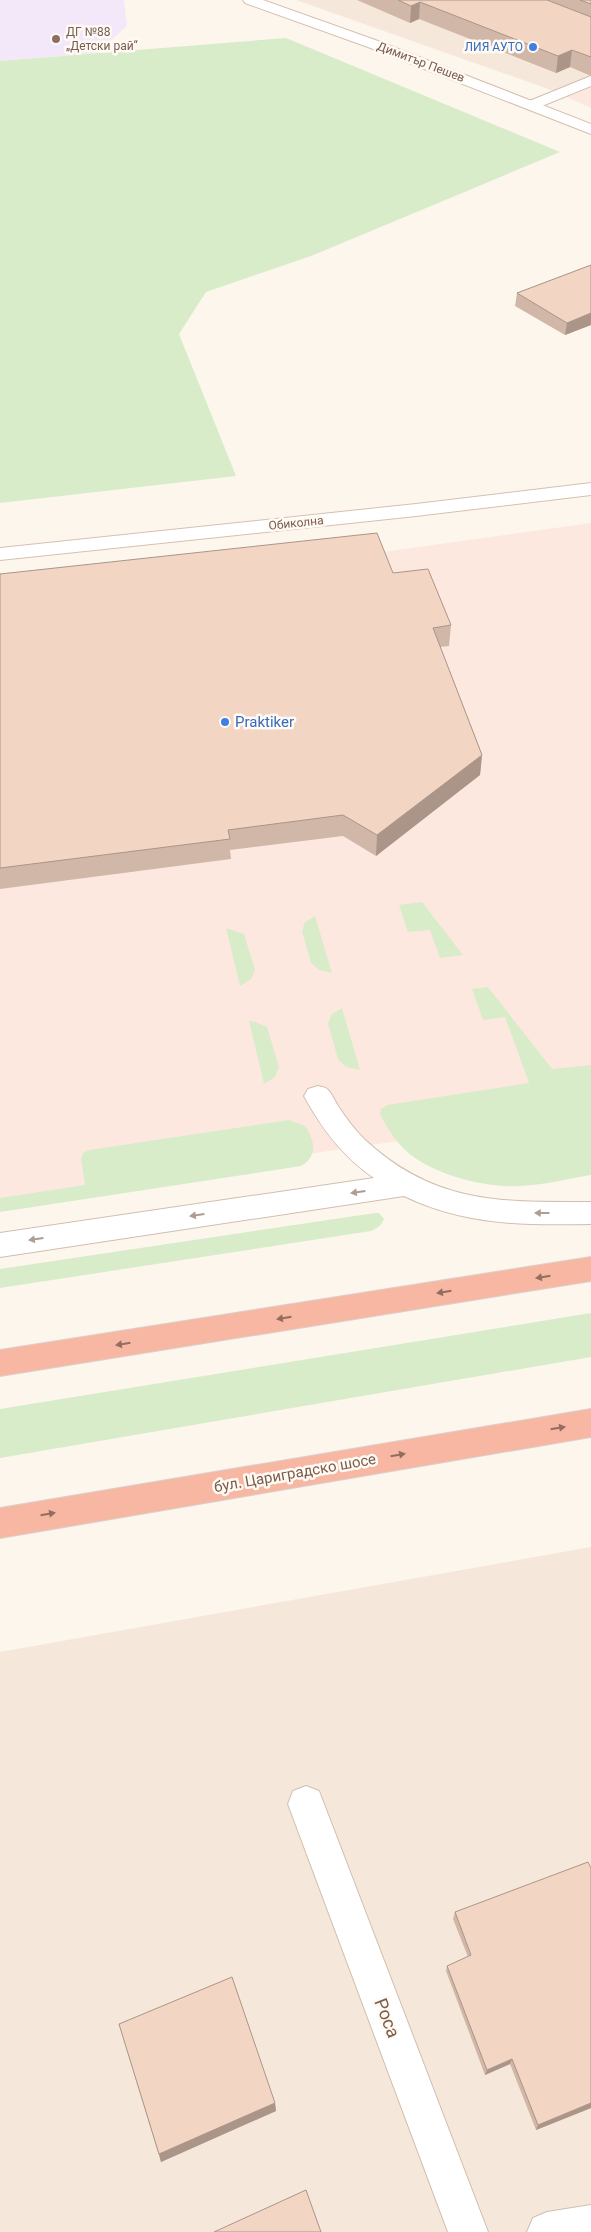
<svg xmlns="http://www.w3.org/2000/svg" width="591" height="2232" viewBox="0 0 591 2232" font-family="Roboto,sans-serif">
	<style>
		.residential { fill: #f5e8da }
		.commercial { fill: #fde8e0 }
		.education { fill: #f3e8fa }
		.green { fill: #d8ecc9 }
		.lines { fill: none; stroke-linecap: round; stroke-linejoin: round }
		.lane-casing { stroke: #d1beb0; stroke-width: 2 }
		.street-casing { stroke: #d1beb0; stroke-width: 2 }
		.secondary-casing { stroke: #d6c0b0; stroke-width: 2 }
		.highway-casing { stroke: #dad1cd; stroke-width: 2 }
		.lane { fill: #fff; fill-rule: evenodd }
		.street { fill: #fff; fill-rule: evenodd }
		.secondary { fill: #fff; fill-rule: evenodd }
		.highway { fill: #f7b7a3; fill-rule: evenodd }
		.wall { fill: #d1b7a8 }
		.shaded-wall { fill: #aa9588 }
		.building { fill: #f3d5c3; stroke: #aa9588 }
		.oneway { fill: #af9d94 }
		.oneway2 { fill: #936e5e }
		.education-dot { fill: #8d6e63; stroke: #fffaf3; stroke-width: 2 }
		.shop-dot { fill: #3f7fe0; stroke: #fffaf3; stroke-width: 2 }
		.labels { text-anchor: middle; stroke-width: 5; stroke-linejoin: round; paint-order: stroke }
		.far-education-label { font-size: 12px; fill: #785e54; stroke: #fffaf3; text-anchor: start }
		.far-shop-label { font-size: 12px; fill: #366cbe; stroke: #fffaf3; text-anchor: end }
		.far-street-label { font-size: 12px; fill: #7a5c4d; stroke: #fffaf3 }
		.shop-label { font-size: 15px; fill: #366cbe; stroke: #fffaf3; text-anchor: start }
		.street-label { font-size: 15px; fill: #7a5c4d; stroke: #fffaf3 }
		.near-street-label { font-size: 18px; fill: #7a5c4d; stroke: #fffaf3 }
	</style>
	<rect width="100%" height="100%" fill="#fdf6ec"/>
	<path class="residential" d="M296,0H591V77L554,91Z
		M591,1547V2232H0V1652Z"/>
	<path class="commercial" d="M591,77V108L554,91Z
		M591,523V1113L0,1199V595L376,553Z"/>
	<path class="education" d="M0,0H124L127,26L97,53L0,61Z"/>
	<path class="green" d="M286,38L560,152L311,256L206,292L179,334L236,476L0,503V61Z
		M422,902L463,955L440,958L430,930L408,932L399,905Z
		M315,916L332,973L319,970L311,963L302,931L305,922Z
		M226,928L244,934L255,970L251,979L240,986Z
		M488,987L552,1069L591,1065V1175C567,1179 543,1185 519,1186C484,1188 430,1174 404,1149C394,1139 386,1126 380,1114L381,1109L387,1105L529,1083L505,1017L483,1020L472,989Z
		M342,1008L360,1070L346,1067L338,1059L328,1024L332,1014Z
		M249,1021L256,1022L267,1027L279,1067L275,1077L264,1084Z
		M289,1120L305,1126C315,1140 318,1157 301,1166L0,1212V1198L85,1185L81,1159L83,1153L89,1150Z
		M375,1213H379L384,1219L380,1226L371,1231L0,1288V1269Z
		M591,1313V1357L0,1458V1409Z"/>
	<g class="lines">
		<defs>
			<path id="lane" d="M318,1086C321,1087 326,1087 328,1090C332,1094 335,1101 338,1106C346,1118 354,1129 364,1139C435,1205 501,1202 591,1202V1224C524,1225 467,1226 404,1196L0,1257V1233L374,1178C343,1157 322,1129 304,1096L308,1089Z"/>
			<path id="street" d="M591,76V86L537,108H527L524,105L527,102Z
				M306,1786L319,1791L324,1804L488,2232H448L288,1804L293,1791Z
				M591,2205V2232H527L533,2218L547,2212Z"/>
			<path id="secondary" d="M243,0H263L378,41L591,124V134L368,47L245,3Z
				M591,483V495L416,516L0,560V548L416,504Z"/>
			<path id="highway" d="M591,1257V1281L0,1376V1350Z
				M591,1409V1437L0,1538V1508Z"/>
		</defs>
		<use href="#lane" class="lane-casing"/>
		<use href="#street" class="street-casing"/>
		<use href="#secondary" class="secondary-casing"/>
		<use href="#highway" class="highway-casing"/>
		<use href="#lane" class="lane"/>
		<use href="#street" class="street"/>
		<use href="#secondary" class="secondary"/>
		<use href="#highway" class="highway"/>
	</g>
	<path class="wall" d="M357,0H591V76L570,67L556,73L419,19L410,23Z
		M591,265V325L565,335L515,306L517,293Z
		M393,573L451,625L449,646L440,647L482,755L480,775L376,856L343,836L230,850L231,859L0,889V574Z
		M591,1868V2108L536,2130L510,2064L485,2075L446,1971L447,1966L468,1957L453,1919L455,1912Z
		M119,2024L275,2103L276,2111L161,2162Z"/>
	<path class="shaded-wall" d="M420,2L419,19L410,23L411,6Z
		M572,50L570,67L556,73L558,56Z
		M591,313V325L565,335L567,323Z
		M482,755L480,775L376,856L377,835Z
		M512,2059L510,2064L485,2075L487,2070Z
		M275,2103L276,2111L161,2162L159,2154Z
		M591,2103V2108L536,2130L538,2125Z"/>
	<path class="building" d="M398,0H547L591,17V57L572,50L558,56L420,2L411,6Z
		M580,0H591V4Z
		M591,265V313L567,323L517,293Z
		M377,533L393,573L428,569L451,625L433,628L482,755L377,835L343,815L228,830L230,839L0,868V574Z
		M588,1862L591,1868V2103L538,2125L512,2059L487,2070L447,1966L471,1955L455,1912Z
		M232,1977L275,2103L159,2154L119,2024Z
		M306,2190L321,2232H214Z"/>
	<defs><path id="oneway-solid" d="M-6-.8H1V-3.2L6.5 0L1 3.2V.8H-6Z" transform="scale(1.25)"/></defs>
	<g class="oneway">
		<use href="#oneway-solid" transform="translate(358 1192) rotate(172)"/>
		<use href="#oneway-solid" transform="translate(542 1213) rotate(180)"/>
		<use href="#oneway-solid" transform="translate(197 1215) rotate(172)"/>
		<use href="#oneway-solid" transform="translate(36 1239) rotate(172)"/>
	</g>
	<g class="oneway2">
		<use href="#oneway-solid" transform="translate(543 1277) rotate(171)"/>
		<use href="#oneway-solid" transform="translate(444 1292) rotate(171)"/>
		<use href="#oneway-solid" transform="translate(284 1318) rotate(171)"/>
		<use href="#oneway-solid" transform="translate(123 1344) rotate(171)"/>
		<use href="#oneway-solid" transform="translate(558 1428) rotate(-9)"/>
		<use href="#oneway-solid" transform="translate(398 1455) rotate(-10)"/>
		<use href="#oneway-solid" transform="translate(48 1514) rotate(-10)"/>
	</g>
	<circle class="education-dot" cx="56" cy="39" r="5"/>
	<g class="shop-dot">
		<circle cx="533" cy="47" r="5"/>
		<circle cx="225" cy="722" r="5"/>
	</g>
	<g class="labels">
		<g class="far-education-label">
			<text x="66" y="36">ДГ №88<tspan x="66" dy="14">„Детски рай“</tspan></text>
		</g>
		<g class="far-shop-label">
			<text x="523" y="51">ЛИЯ АУТО</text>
		</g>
		<g class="far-street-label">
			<text transform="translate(421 62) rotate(21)" y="4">Димитър Пешев</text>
			<text transform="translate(296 523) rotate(-6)" y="4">Обиколна</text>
		</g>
		<g class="shop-label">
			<text x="235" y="727">Praktiker</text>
		</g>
		<g class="street-label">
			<text transform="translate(295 1473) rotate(-10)" y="5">бул. Цариградско шосе</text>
		</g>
		<g class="near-street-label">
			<text transform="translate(387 2018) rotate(69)" y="6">Роса</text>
		</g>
	</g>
</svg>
